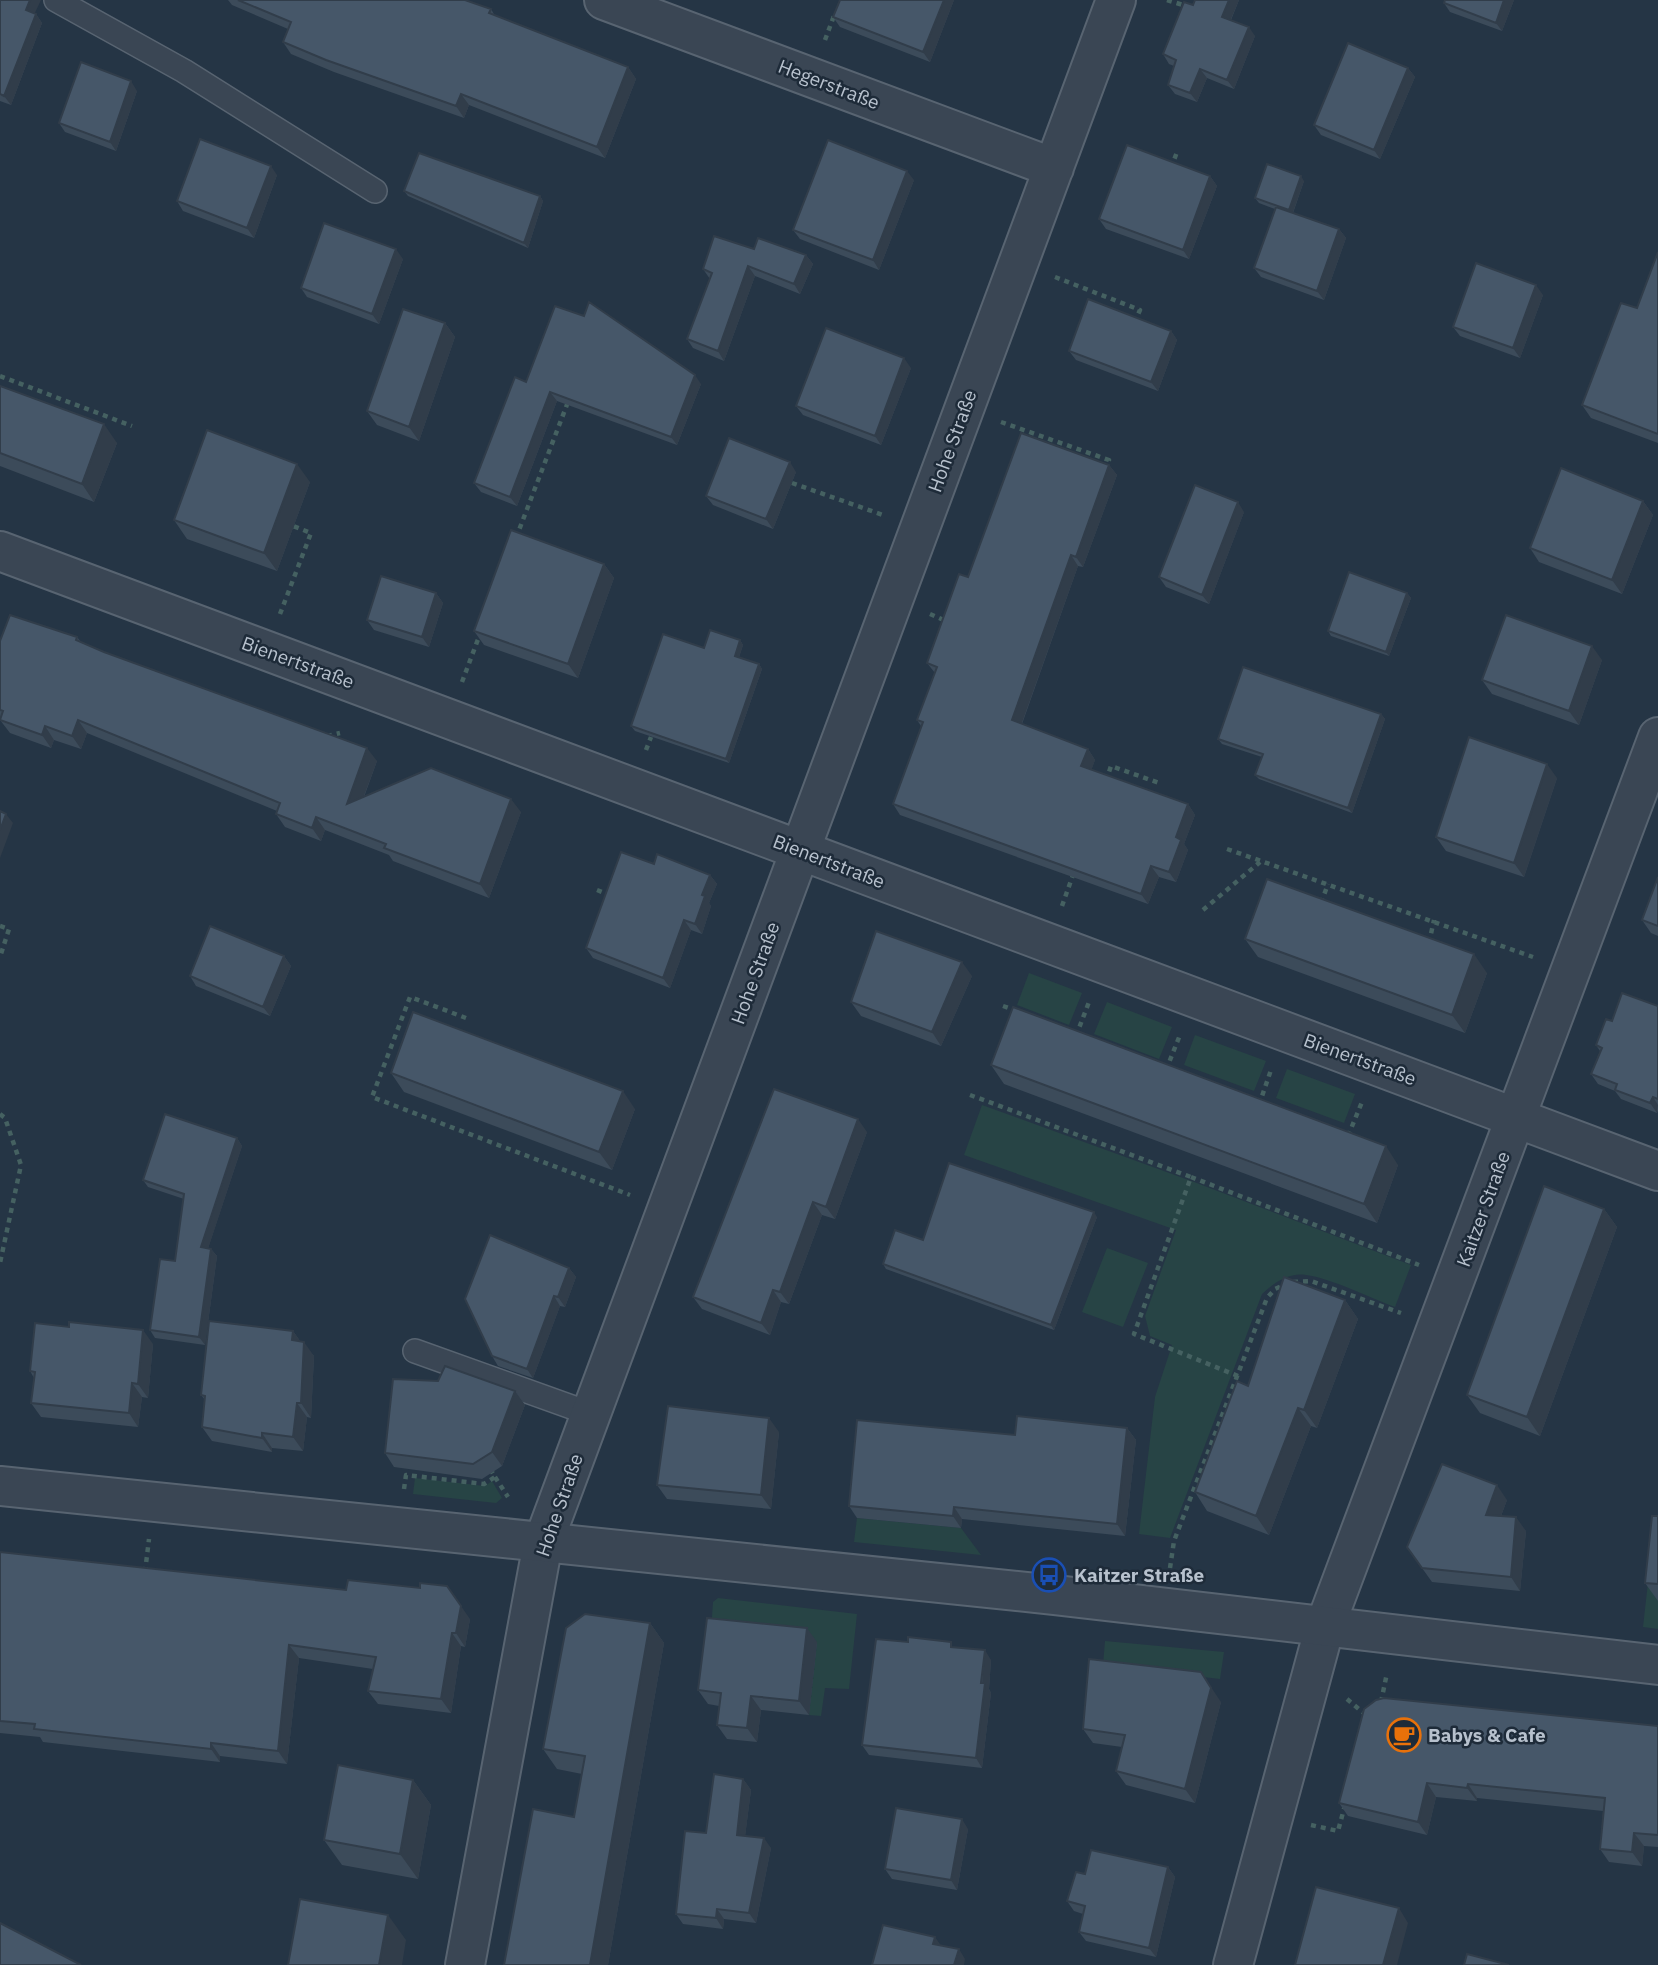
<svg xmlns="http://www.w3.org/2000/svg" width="1658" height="1965" viewBox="0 0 1658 1965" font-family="'IBM Plex Sans',sans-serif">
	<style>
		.green { fill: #274445 }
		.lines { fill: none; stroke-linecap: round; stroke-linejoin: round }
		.service-casing { stroke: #586471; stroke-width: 26 }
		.minor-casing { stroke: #586471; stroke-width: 42 }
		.tertiary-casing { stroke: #586471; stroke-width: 42 }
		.path { stroke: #456161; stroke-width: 4.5; stroke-dasharray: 5 5; stroke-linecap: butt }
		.service { stroke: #3a4654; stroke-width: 23 }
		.minor { stroke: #3a4654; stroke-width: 38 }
		.tertiary { stroke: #3a4654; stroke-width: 38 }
		.wall { fill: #3c4b5a }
		.shaded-wall { fill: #313d4a }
		.building { fill: #465769; stroke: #313d4a; stroke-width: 2 }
		.labels { text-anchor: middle; stroke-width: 5; stroke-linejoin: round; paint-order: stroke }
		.street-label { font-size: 19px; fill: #b7c1cd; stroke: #1e2b39 }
		.poi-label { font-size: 19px; font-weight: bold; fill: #b7c1cd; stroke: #1e2b39; text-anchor: start }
	</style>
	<rect width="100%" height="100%" fill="#253545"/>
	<path class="green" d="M1029,973L1082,993L1069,1025L1017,1005Z
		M1107,1002L1172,1027L1159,1059L1094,1034Z
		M1195,1035L1266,1061L1254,1091L1184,1065Z
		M1287,1069L1355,1094L1344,1123L1276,1098Z
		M982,1105L1194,1182L1411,1265L1395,1307C1371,1298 1330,1278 1306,1275C1290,1272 1273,1283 1262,1294L1170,1538L1139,1534L1155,1397L1172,1345L1150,1336L1145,1316L1176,1230L964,1155Z
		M1107,1248L1148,1263L1123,1327L1082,1312Z
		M415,1478L485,1486L492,1481L502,1498L496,1503L413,1494Z
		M857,1518L961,1528L981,1555L854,1542Z
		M1654,1529L1658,1531V1629L1643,1627Z
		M718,1598L857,1614L849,1689L825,1688L821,1716L809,1715L817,1642L711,1631L713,1602Z
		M1105,1641L1224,1652L1220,1679L1103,1665Z"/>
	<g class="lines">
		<defs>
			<path id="service" d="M56,0L184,71L375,191
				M415,1351L591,1414"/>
			<path id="minor" d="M604,0L1054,168
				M0,551L1658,1171
				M465,1965L543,1543L1116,0
				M1233,1965L1325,1626L1658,737"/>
			<path id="tertiary" d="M0,1486L1055,1595L1658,1665"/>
		</defs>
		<use href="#service" class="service-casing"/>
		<use href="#minor" class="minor-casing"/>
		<use href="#tertiary" class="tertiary-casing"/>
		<path class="path" d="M1167,0L1186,6
			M825,40L835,13
			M1171,168L1177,152
			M1055,277L1140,310L1135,321
			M0,376L132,426
			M1001,422L1109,460L1104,469
			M792,483L883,515
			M516,538L568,402
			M280,614L311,533L293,526
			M930,614L948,622
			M462,682L480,634
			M327,736L340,733
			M646,750L651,737
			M1106,781L1111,766L1162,784
			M1227,849L1533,957
			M597,890L612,896
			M1321,903L1328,884
			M1062,906L1074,872
			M1203,910L1260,862
			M0,926L9,929L0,957
			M1429,943L1434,920
			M1003,1006L1017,1011
			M466,1018L410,997L372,1097L630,1195
			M1076,1036L1089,1002
			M1166,1070L1180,1035
			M970,1095L1191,1177L1134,1334L1238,1376
			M1259,1105L1271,1070
			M0,1114L5,1118L21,1165L0,1263
			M1348,1136L1362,1102
			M1191,1177L1419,1265
			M1293,1282L1311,1281L1401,1313
			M495,1477L508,1497
			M404,1489L406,1475L484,1484L495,1477L492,1472
			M1170,1568L1174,1541L1267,1298L1275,1289L1284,1285
			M145,1572L149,1539
			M1347,1699L1366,1715
			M1381,1702L1387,1673
			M1311,1825L1338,1831L1345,1805"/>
		<use href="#service" class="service"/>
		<use href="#minor" class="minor"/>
		<use href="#tertiary" class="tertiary"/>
	</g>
	<path class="wall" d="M0,0L36,14L42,23L11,105L0,101Z
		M228,0H465L491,9L495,16L628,67L636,79L605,158L469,105L464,118L334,72L291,54L283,42L288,29L232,5Z
		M954,0L930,62L840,27L833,17Z
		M1195,0H1239L1231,20L1255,36L1234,89L1207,78L1197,102L1175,94L1168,85L1174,66L1169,64L1163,54L1193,5Z
		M1445,0H1514L1502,31L1450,12L1444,3Z
		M1408,68L1415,77L1380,159L1321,135L1314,125Z
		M137,91L116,151L65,132L59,123Z
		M277,175L254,238L183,211L177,201Z
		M1210,176L1217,186L1189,259L1106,229L1099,219Z
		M914,180L879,270L800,239L793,230Z
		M1304,181L1293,213L1339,229L1346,238L1324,300L1261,277L1254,268L1275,209L1259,203L1255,198Z
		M404,191L540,196L543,201L528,248L408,196Z
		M754,249L806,255L813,264L800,294L755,276L724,361L693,348L687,339L710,279L703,269Z
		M1658,252V443L1591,418L1582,405L1637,308Z
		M403,259L379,324L307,297L301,288Z
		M1543,295L1520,358L1460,336L1453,327Z
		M445,323L455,337L419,441L377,425L367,411Z
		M1171,331L1177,340L1158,391L1076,360L1069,351Z
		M911,368L881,445L803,415L796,406Z
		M526,382L701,384L677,445L557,401L517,506L481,492L474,483Z
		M0,386L117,443L94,502L0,466Z
		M1109,465L1117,475L1083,567L1078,566L1022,724L1088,749L1095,760L1091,770L1188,804L1195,815L1184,844L1188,850L1176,882L1159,877L1148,904L900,815L893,804L921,726L917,720L935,673L927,663L968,577Z
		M796,472L773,529L713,505L706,496Z
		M310,482L277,571L187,539L174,520Z
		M1643,501L1653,515L1622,594L1539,562L1530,548Z
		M1244,512L1209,604L1166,587L1159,577Z
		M604,564L614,578L578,678L484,645L474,631Z
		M436,593L443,603L429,647L374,630L367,620Z
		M1407,593L1411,598L1389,656L1331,636L1328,631Z
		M77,637L81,642L104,652L377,761L364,797L521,812L489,898L393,861L389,855L325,830L321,841L285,827L276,814L277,811L87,733L81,749L54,740L51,748L10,733L0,720V641Z
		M740,640L743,645L739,657L759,664L762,669L729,763L635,731L631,726L704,648Z
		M1602,660L1579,725L1492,694L1482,680Z
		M1381,714L1385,719L1352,813L1259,779L1255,775L1262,757L1222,744L1218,739Z
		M1557,778L1524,877L1446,851L1436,837Z
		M654,864L710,875L717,884L709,903L711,906L702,934L691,930L670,988L593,958L586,948Z
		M1658,877V936L1651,933L1642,920Z
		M1245,939L1487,973L1465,1033L1258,957Z
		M284,956L291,966L270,1016L196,986L190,976Z
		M972,976L941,1046L861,1016L851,1002Z
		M1658,1006V1110L1657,1113L1621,1099L1615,1091L1598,1084L1591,1074L1600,1051L1596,1045L1612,1021Z
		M991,1065L1398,1165L1377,1223L1004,1084Z
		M391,1073L635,1109L612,1170L404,1092Z
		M867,1132L835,1219L822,1215L789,1304L781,1302L770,1335L702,1309L693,1297Z
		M237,1138L242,1146L208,1248L211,1249L217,1256L205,1345L155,1338L150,1330L175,1261L184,1199L148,1187L143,1180Z
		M1604,1209L1617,1227L1540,1436L1480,1413L1467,1395Z
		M1097,1217L1054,1330L886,1269L883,1264L923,1240Z
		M569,1268L576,1277L565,1307L560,1306L533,1378L498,1366L492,1356Z
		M1345,1300L1358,1319L1317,1428L1311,1426L1269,1535L1207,1511L1195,1492L1248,1386Z
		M293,1331L300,1341L314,1356L311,1418L307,1417L303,1451L272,1448V1452L212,1441L202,1427L205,1400L201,1395Z
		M153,1344L148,1398L142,1397L138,1427L41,1417L31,1403L34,1378L30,1371Z
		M515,1391L525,1405L502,1466L482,1479L394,1467L385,1453Z
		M1127,1428L1136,1440L1125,1536L962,1519L961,1528L857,1518L849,1506L1015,1435Z
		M779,1432L771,1509L667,1499L657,1485Z
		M1507,1500L1501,1516L1526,1531L1520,1591L1432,1582L1407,1547Z
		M1658,1516V1601L1645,1583Z
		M0,1552L470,1619L465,1647L461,1646L451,1713L378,1704L368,1691L373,1669L299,1658L287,1764L220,1756V1762L43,1742L40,1737L0,1733Z
		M650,1623L664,1643L608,1965H504L574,1817L582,1774L557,1769L543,1749Z
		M817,1642L809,1715L761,1710L757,1742L727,1739L717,1725L719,1706L708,1704L698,1690Z
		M955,1647L991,1660L989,1689L991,1693L982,1768L869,1755L862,1745Z
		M1221,1702L1195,1803L1126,1785L1116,1771L1122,1747L1093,1743L1083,1729Z
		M1658,1726V1847L1644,1846L1642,1866L1609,1862L1600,1849L1603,1811L1477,1798V1801L1436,1797L1427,1835L1348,1816L1339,1803Z
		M743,1779L751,1790L745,1836L771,1848L756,1923L724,1919L723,1929L683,1924L676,1914L706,1833Z
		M413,1780L431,1805L418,1879L342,1865L324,1840Z
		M968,1829L957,1890L892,1879L885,1869Z
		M1168,1867L1175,1877L1156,1957L1086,1941L1079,1932L1083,1914L1074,1911L1067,1901L1085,1874Z"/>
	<path class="shaded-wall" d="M30,0H41L32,19L26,10Z
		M944,0H954L930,62L923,52Z
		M1229,0H1239L1228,26L1222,17Z
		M1504,0H1514L1502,31L1496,23Z
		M36,14L42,23L11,105L4,96Z
		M1249,27L1255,36L1234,89L1227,80Z
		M628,67L636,79L605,158L597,147Z
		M1408,68L1415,77L1380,159L1374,150Z
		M1200,69L1207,78L1197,102L1190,93Z
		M131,81L137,91L116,151L110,142Z
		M461,94L469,105L464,118L456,106Z
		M271,166L277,175L254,238L247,228Z
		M907,171L914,180L879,270L873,260Z
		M1210,176L1217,186L1189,259L1183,250Z
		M1301,176L1304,181L1292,215L1289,210Z
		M540,196L543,201L528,248L524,243Z
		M1339,229L1346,238L1324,300L1317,291Z
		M396,249L403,259L379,324L372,314Z
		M806,255L813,264L800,294L794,284Z
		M748,266L755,276L724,361L718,351Z
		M1536,285L1543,295L1520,358L1513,348Z
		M445,323L455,337L419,441L409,427Z
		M1171,331L1177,340L1158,391L1151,382Z
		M904,358L911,368L881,445L875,436Z
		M695,375L701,384L677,445L671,437Z
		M550,392L557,401L517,506L510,497Z
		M104,424L117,443L94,502L82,484Z
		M790,462L796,472L773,529L766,519Z
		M297,464L310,482L277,571L264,553Z
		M1109,465L1117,475L1083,567L1076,557Z
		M1643,501L1653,515L1622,594L1612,580Z
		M1238,502L1244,512L1209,604L1202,595Z
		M1071,555L1078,566L1019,731L1012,720Z
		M604,564L614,578L578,678L568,664Z
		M436,593L443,603L429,647L422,637Z
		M1407,593L1411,598L1389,656L1386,652Z
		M740,640L743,645L738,660L735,656Z
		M1592,646L1602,660L1579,725L1569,711Z
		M759,664L762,669L729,763L726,759Z
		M1381,714L1385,719L1352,813L1348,808Z
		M78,720L87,733L81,749L72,736Z
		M45,726L54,740L51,748L42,735Z
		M367,748L377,761L356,817L347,804Z
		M1088,749L1095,760L1089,777L1081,766Z
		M1547,764L1557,778L1524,877L1514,863Z
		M511,799L521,812L489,898L480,884Z
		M1188,804L1195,815L1184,844L1188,850L1176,882L1169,872L1176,837Z
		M6,814L13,823L0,858V830Z
		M316,817L325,830L321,841L312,828Z
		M1151,866L1159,877L1148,904L1141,894Z
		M710,875L717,884L709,903L711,906L702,934L695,924L702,895Z
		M684,920L691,930L670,988L663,978Z
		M1474,954L1487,973L1465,1033L1452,1015Z
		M284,956L291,966L270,1016L263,1007Z
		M962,962L972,976L941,1046L932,1032Z
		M623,1091L635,1109L612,1170L599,1152Z
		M1653,1097L1658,1105L1657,1113L1650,1103Z
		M858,1119L867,1132L835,1219L826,1207Z
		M237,1138L242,1146L206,1255L201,1247Z
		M1386,1146L1398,1165L1377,1223L1364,1204Z
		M813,1202L822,1215L789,1304L780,1292Z
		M1604,1209L1617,1227L1540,1436L1527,1417Z
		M1094,1212L1097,1217L1054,1330L1051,1325Z
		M211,1249L217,1256L205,1345L199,1337Z
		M569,1268L576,1277L565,1307L558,1297Z
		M773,1290L781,1302L770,1335L761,1323Z
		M554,1296L560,1306L533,1378L527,1369Z
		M1345,1300L1358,1319L1317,1428L1304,1410Z
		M143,1330L153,1344L148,1398L138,1384Z
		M293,1331L303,1345L292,1340Z
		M304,1342L314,1356L311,1418L301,1403Z
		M132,1383L142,1397L138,1427L129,1413Z
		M515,1391L525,1405L502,1466L492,1452Z
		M297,1403L307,1417L303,1451L293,1437Z
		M1298,1408L1311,1426L1269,1535L1256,1516Z
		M769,1418L779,1432L771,1509L761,1495Z
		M1127,1428L1136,1440L1125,1536L1117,1524Z
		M262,1433L272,1448V1452L262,1438Z
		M1497,1485L1507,1500L1496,1529L1486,1515Z
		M954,1507L962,1519L961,1528L953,1516Z
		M1516,1517L1526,1531L1520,1591L1511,1577Z
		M447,1586L470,1619L465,1647L456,1633Z
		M650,1623L664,1643L608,1965H590Z
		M807,1628L817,1642L809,1715L799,1701Z
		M452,1633L461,1646L451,1713L441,1699Z
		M289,1645L299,1658L287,1764L278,1751Z
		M985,1650L991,1660L989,1689L991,1693L982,1768L976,1758Z
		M1201,1672L1221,1702L1195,1803L1185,1789Z
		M751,1696L761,1710L757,1742L747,1728Z
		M211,1743L220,1756V1762L211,1749Z
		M743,1779L751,1790L744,1845L737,1835Z
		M413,1780L431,1805L418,1879L400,1854Z
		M1427,1783L1436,1797L1427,1835L1418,1822Z
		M1468,1784L1477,1798V1801L1467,1788Z
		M962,1819L968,1829L957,1890L951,1880Z
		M1634,1833L1644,1846L1642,1866L1632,1852Z
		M764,1838L771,1848L756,1923L749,1913Z
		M1168,1867L1175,1877L1156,1957L1149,1948Z
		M1399,1908L1408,1923L1397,1965H1383Z
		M717,1909L724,1919L723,1929L716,1918Z
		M388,1915L406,1940L402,1965H379Z
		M935,1937L942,1947L933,1944Z
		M959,1949L965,1959L964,1965H954Z"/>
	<path class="building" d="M0,0H30L26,10L36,14L4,96L0,94Z
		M238,0H465L491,9L489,13L628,67L597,147L461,94L456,106L326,60L283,42L291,22Z
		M840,0H944L923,52L833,17Z
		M1195,0H1229L1222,17L1249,27L1227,80L1200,69L1190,93L1168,85L1176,60L1163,54L1184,2L1193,5Z
		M1445,0H1504L1496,23L1444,3Z
		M1348,43L1408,68L1374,150L1314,125Z
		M81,62L131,81L110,142L59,123Z
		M200,139L271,166L247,228L177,201Z
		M828,140L907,171L873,260L793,230Z
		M1127,145L1210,176L1183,250L1099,219Z
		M419,153L540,196L524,243L404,191Z
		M1267,164L1301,176L1289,210L1255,198Z
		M1276,207L1339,229L1317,291L1254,268Z
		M324,223L396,249L372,314L301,288Z
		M714,236L754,249L758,238L806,255L794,284L748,266L718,351L687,339L712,273L703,269Z
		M1658,252V434L1582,405L1621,303L1637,308Z
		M1476,263L1536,285L1513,348L1453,327Z
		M1088,299L1171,331L1151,382L1069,351Z
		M589,302L695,375L671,437L550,392L510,497L474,483L515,377L526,382L555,306L584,316Z
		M403,309L445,323L409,427L367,411Z
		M826,328L904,358L875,436L796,406Z
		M0,386L104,424L82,484L0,453Z
		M207,430L297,464L264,553L174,520Z
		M1021,433L1109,465L1076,557L1071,555L1012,720L1088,749L1081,766L1188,804L1176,837L1181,840L1169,872L1151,866L1141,894L893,804L923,722L917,720L937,667L927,663L959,574L968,577Z
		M729,438L790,462L766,519L706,496Z
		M1561,468L1643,501L1612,580L1530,548Z
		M1195,485L1238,502L1202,595L1159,577Z
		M511,530L604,564L568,664L474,631Z
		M1349,572L1407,593L1386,652L1328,631Z
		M381,576L436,593L422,637L367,620Z
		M10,615L77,637L76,640L104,652L367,748L347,804L431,768L511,799L480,884L384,848L386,844L316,817L312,828L276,814L280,803L78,720L72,736L45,726L42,735L0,720L3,711L0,710V641Z
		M1506,615L1592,646L1569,711L1482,680Z
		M710,630L740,640L735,656L759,664L726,759L631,726L663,634L704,648Z
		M1243,667L1381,714L1348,808L1255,775L1263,754L1218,739Z
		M1469,737L1547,764L1514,863L1436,837Z
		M0,811L6,814L0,830Z
		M621,852L654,864L657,854L710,875L702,895L705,896L695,924L684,920L663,978L586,948Z
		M1658,877V926L1642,920Z
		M1267,879L1474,954L1452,1015L1245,939Z
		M210,926L284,956L263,1007L190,976Z
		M876,931L962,962L932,1032L851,1002Z
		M1622,993L1658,1006V1099L1653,1097L1650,1103L1615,1090L1617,1084L1591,1074L1602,1048L1596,1045L1606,1019L1612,1021Z
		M1013,1007L1386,1146L1364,1204L991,1065Z
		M413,1012L623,1091L599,1152L391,1073Z
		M774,1089L858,1119L826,1207L813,1202L780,1292L773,1290L761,1323L693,1297Z
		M165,1114L237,1138L201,1247L211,1249L199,1337L150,1330L160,1259L175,1261L184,1194L143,1180Z
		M949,1163L1094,1212L1051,1325L883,1264L895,1230L923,1240Z
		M1544,1186L1604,1209L1527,1417L1467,1395Z
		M490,1235L569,1268L558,1297L554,1296L527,1369L492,1356L465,1299Z
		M1284,1277L1345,1300L1304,1410L1298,1408L1256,1516L1195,1492L1237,1381L1248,1386Z
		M209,1321L293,1331L292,1340L304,1342L301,1403H297L293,1437L262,1433V1438L202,1427L205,1396L201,1395Z
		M69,1322L143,1330L138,1384L132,1383L129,1413L31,1403L35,1372L30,1371L35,1323L69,1327Z
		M445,1366L515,1391L492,1452L473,1464L385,1453L393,1379L438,1381Z
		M668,1406L769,1418L761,1495L657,1485Z
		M1017,1416L1127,1428L1117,1524L954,1507L953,1516L849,1506L857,1420L1015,1435Z
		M1442,1464L1497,1485L1486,1515L1516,1517L1511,1577L1422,1568L1407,1547Z
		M1652,1516H1658V1584L1645,1583Z
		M0,1552L346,1590L348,1580L420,1588V1583L447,1586L461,1606L456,1633H452L441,1699L368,1691L376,1657L289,1645L278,1751L211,1743V1749L34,1729L35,1724L0,1721Z
		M585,1614L650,1623L590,1965H504L533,1809L574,1817L585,1756L543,1749L566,1628Z
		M707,1618L807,1628L799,1701L751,1696L747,1728L717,1725L721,1693L698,1690Z
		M908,1637L951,1642V1647L985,1650L981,1683H985L976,1758L862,1745L876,1639L908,1642Z
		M1089,1659L1201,1672L1211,1688L1185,1789L1116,1771L1125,1735L1083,1729Z
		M1384,1698L1658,1726V1835L1634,1833L1632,1852L1600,1849L1605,1798L1468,1784L1467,1788L1427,1783L1418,1822L1339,1803L1364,1709L1376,1700Z
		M338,1765L413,1780L400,1854L324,1840Z
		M714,1774L743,1779L737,1835L764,1838L749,1913L717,1909L716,1918L676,1914L685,1831L706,1833Z
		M896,1808L962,1819L951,1880L885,1869Z
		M1091,1850L1168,1867L1149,1948L1079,1932L1085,1906L1067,1901L1076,1872L1085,1874Z
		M1316,1887L1399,1908L1383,1965H1295Z
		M300,1899L388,1915L379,1965H288Z
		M0,1923L81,1965H0Z
		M883,1925L935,1937L933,1944L959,1949L954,1965H872Z
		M1467,1954L1509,1965H1464Z"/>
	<defs>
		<symbol id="bus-ring" viewBox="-11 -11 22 22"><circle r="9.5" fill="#1e2b39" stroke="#1a4fb4" stroke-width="1.5"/><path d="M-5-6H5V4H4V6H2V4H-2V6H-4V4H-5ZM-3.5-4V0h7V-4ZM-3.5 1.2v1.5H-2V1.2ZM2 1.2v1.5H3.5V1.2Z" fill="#1a4fb4"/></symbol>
		<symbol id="cafe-ring" viewBox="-11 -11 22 22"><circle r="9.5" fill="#1e2b39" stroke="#e8710a" stroke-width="1.5"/><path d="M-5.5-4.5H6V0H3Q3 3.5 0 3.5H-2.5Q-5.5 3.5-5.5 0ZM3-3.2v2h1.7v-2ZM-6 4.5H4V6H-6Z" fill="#e8710a"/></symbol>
	</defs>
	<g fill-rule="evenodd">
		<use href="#bus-ring" x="1030" y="1556" width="38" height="38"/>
		<use href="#cafe-ring" x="1385" y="1716" width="38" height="38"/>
	</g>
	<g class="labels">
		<g class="street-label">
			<text transform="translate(829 84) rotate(21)" y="7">Hegerstraße</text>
			<text transform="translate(952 441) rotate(-70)" y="7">Hohe Straße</text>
			<text transform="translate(298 662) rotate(20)" y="7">Bienertstraße</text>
			<text transform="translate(829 861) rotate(21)" y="7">Bienertstraße</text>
			<text transform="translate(755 973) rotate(-70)" y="7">Hohe Straße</text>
			<text transform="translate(1360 1059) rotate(20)" y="7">Bienertstraße</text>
			<text transform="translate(1483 1209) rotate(-70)" y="7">Kaitzer Straße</text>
			<text transform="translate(559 1505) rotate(-71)" y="7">Hohe Straße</text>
		</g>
		<g class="poi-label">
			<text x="1074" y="1582">Kaitzer Straße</text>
			<text x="1428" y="1742">Babys &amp; Cafe</text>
		</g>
	</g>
</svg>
